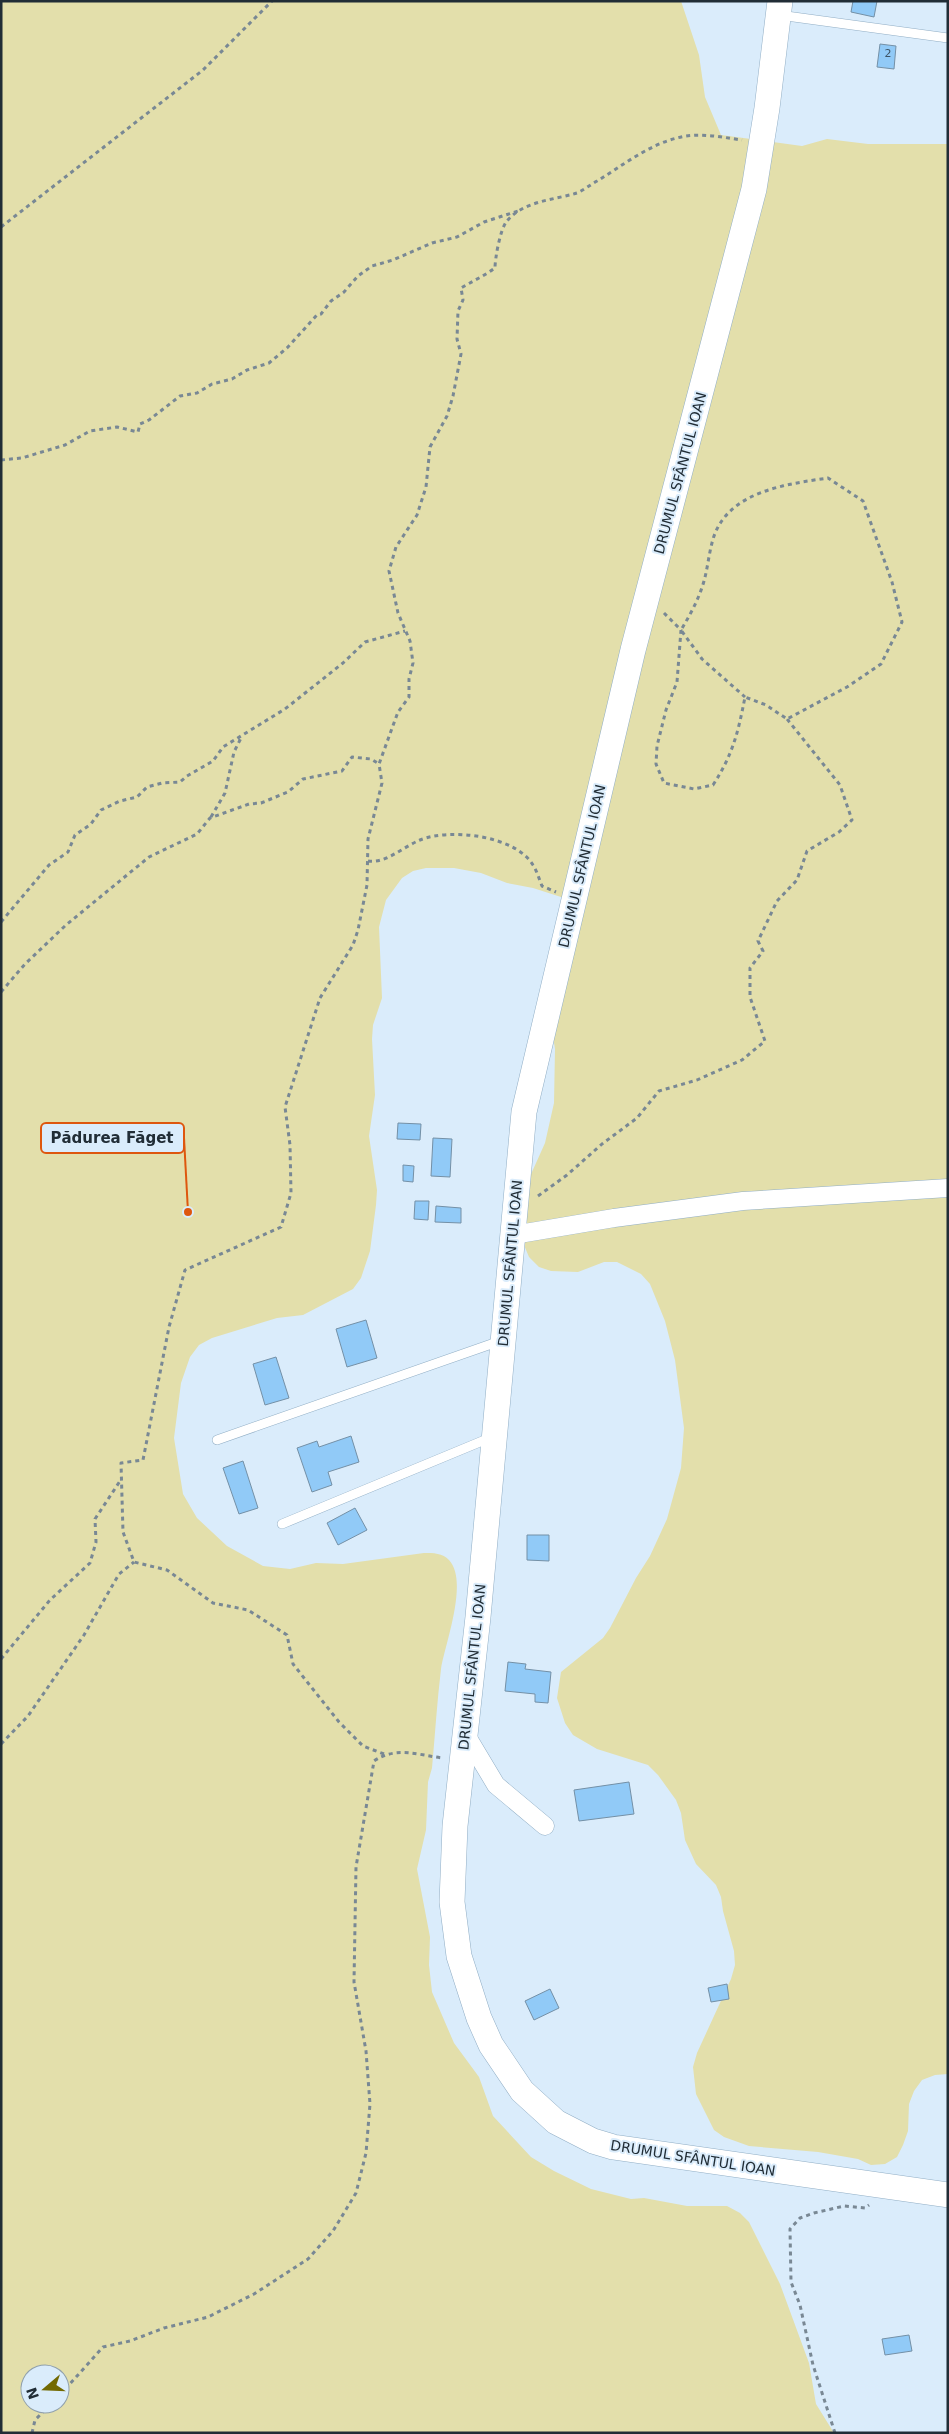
<svg xmlns="http://www.w3.org/2000/svg" width="949" height="2434" viewBox="0 0 949 2434" font-family="'DejaVu Sans',sans-serif">
	<style>
		.green { fill: #e3dfab; fill-rule: evenodd }
		.building { fill: #91caf7; stroke: #7490a6 }
		.lines { fill: none; stroke-linecap: round; stroke-linejoin: round }
		.lane-casing { stroke: #91aec5; stroke-width: 10 }
		.street-casing { stroke: #91aec5; stroke-width: 19 }
		.secondary-casing { stroke: #91aec5; stroke-width: 26 }
		.path { stroke: #798894; stroke-width: 3; stroke-dasharray: 4 4; stroke-linecap: butt }
		.lane { stroke: #fff; stroke-width: 9 }
		.street { stroke: #fff; stroke-width: 18 }
		.secondary { stroke: #fff; stroke-width: 25 }
		.labels { text-anchor: middle; stroke-width: 4; stroke-linejoin: round; paint-order: stroke }
		.number-label { font-size: 11px; fill: #3d5466 }
		.street-label { font-size: 14px; fill: #212d36; stroke: #daecfb }
		.leader { fill: none; stroke: #de570e; stroke-width: 2 }
		.callout-dot { fill: #de570e; stroke: #daecfb; stroke-width: 2 }
		.callout { fill: #daecfb; stroke: #de570e; stroke-width: 2 }
		.callout-label { font-size: 15px; text-anchor: middle; font-weight: bold; fill: #212d36 }
	</style>
	<rect width="100%" height="100%" fill="#daecfb"/>
	<path class="green" d="M1,1H681L699,55L705,97L721,135L802,146L827,139L868,144H948V2074L935,2075L922,2080L914,2091L909,2104L908,2131L903,2145L897,2157L885,2164L871,2165L858,2159L818,2152L749,2146L724,2137L714,2130L696,2094L693,2067L697,2053L731,1979L735,1965L734,1951L723,1911L721,1897L716,1885L696,1864L685,1840L681,1813L676,1800L658,1775L648,1765L597,1749L573,1735L565,1723L557,1698L561,1672L603,1638L610,1628L636,1578L650,1556L667,1519L681,1468L684,1428L675,1360L665,1321L650,1284L641,1274L617,1262H604L578,1272L551,1271L539,1267L529,1257L524,1245L523,1192L545,1143L554,1103L555,1049L551,1023L586,905L533,888L507,883L481,873L454,868H426L413,871L402,878L386,900L379,927L382,998L373,1025L372,1039L375,1095L369,1136L377,1190L376,1205L370,1251L361,1278L353,1289L303,1315L277,1318L212,1338L199,1345L190,1357L181,1383L174,1438L183,1494L197,1518L227,1546L263,1566L290,1569L316,1563L343,1564L424,1553C433,1553 443,1553 449,1560C469,1581 445,1644 441,1669C437,1702 435,1735 432,1768L428,1782L426,1830L417,1869L430,1937L429,1965L432,1992L454,2043L479,2077L493,2116L531,2157L554,2171L591,2189L631,2199L644,2198L687,2206H727L740,2213L749,2222L780,2284L809,2363L816,2404L834,2433H1ZM30,2374H60V2404H30Z"/>
	<path class="building" d="M853,1H877L874,17L851,12Z
		M880,44L896,46L894,69L877,67Z
		M398,1123L421,1124L420,1140L397,1139Z
		M433,1138L452,1139L450,1177L431,1176Z
		M403,1165L414,1166L413,1182L403,1181Z
		M415,1201H429L428,1220L414,1219Z
		M436,1206L461,1208V1223L435,1222Z
		M366,1320L377,1358L347,1367L336,1329Z
		M276,1357L289,1398L265,1405L253,1364Z
		M351,1436L359,1462L328,1472L332,1485L312,1492L297,1448L317,1441L319,1447Z
		M243,1461L258,1508L239,1514L223,1468Z
		M355,1508L367,1530L338,1545L327,1523Z
		M527,1535H549V1561L527,1560Z
		M508,1662L526,1664L525,1669L551,1672L548,1703L535,1702V1694L505,1691Z
		M629,1782L634,1814L579,1821L574,1790Z
		M727,1984L729,1999L711,2002L708,1988Z
		M550,1989L559,2008L534,2020L525,2001Z
		M909,2335L912,2351L885,2355L882,2339Z"/>
	<g class="lines">
		<defs>
			<path id="lane" d="M779,15L948,38
				M217,1440L500,1341
				M282,1524L492,1437"/>
			<path id="street" d="M513,1235L614,1218L743,1201L948,1188
				M466,1735L496,1785L545,1826"/>
			<path id="secondary" d="M780,1L767,108L754,189L633,650L524,1112L478,1617L455,1826L452,1902L459,1956L479,2018L491,2045L522,2091L556,2122L593,2141L613,2147L948,2195"/>
		</defs>
		<use href="#lane" class="lane-casing"/>
		<use href="#street" class="street-casing"/>
		<use href="#secondary" class="secondary-casing"/>
		<path class="path" d="M1,227L203,70L272,1
			M1,460L22,458L65,445L90,431L117,427L138,432L140,424L149,420L180,396L197,393L212,384L232,379L247,370L269,363L287,348L317,315L321,314L331,301L344,292L358,276L372,266L393,260L432,243L457,237L484,222L518,211
			M664,613L681,630L677,682L666,710L657,746L656,764L664,783L694,789L713,785C733,754 738,733 745,697L766,705L787,719L847,687L881,664L902,622L892,582L863,501L828,478C787,484 730,491 714,536C709,551 708,567 704,581C699,599 690,615 681,630L702,659L745,697
			M211,817L225,793L234,752L241,738
			M368,861C385,864 403,847 420,840C449,828 515,835 533,865C537,871 539,879 542,886L556,892
			M1,922L49,865L68,852L75,835L91,824L101,810L120,801L137,797L147,787L162,783L180,782L187,776L213,761L223,747L285,709L343,663L365,642L405,631
			M1,992L25,964L66,925L149,857L197,834L210,818L249,804L261,803L288,792L303,779L342,771L352,757L371,759L379,764
			M538,1196L567,1175L602,1144L637,1118L659,1091L697,1080L742,1060L765,1041L750,997V968L763,951L758,941L777,901L797,880L807,851L839,832L852,820L840,785L787,719
			M1,1659L50,1600L90,1563L96,1542L95,1519L120,1481
			M1,1744L28,1716L84,1635L119,1574L134,1562
			M384,1754L363,1746L339,1722L293,1664L287,1635L248,1610L213,1603L167,1570L134,1562L123,1532L121,1463L143,1460L169,1327L185,1270L281,1227L291,1193L290,1145L285,1107L320,998L353,945L358,930L367,885L368,839L382,783L379,764L398,712L409,697V679L413,663L410,641L398,613L389,571L396,547L417,515L426,487L430,447L447,416L453,396L461,354L457,339L458,311L463,300L461,288C471,282 484,276 495,268C495,259 500,229 507,221C523,201 554,200 577,193C584,190 590,185 597,181C622,166 648,145 677,138C699,132 720,137 742,140
			M60,2395L103,2347L130,2341L164,2328L208,2317L254,2294L308,2259L333,2231L356,2193L366,2153L370,2104L366,2051L354,1982L356,1867L374,1761C396,1746 418,1755 443,1758
			M32,2433L35,2420L51,2404
			M835,2433L813,2365L800,2305L791,2282L790,2229L800,2218L814,2213L844,2206L865,2208L869,2205"/>
		<use href="#lane" class="lane"/>
		<use href="#street" class="street"/>
		<use href="#secondary" class="secondary"/>
	</g>
	<g class="labels">
		<g class="number-label">
			<text x="888" y="57">2</text>
		</g>
		<g class="street-label">
			<text transform="translate(680 473) rotate(-75)" y="5">DRUMUL SFÂNTUL IOAN</text>
			<text transform="translate(582 866) rotate(-77)" y="5">DRUMUL SFÂNTUL IOAN</text>
			<text transform="translate(510 1263) rotate(-85)" y="5">DRUMUL SFÂNTUL IOAN</text>
			<text transform="translate(472 1667) rotate(-84)" y="5">DRUMUL SFÂNTUL IOAN</text>
			<text transform="translate(693 2158) rotate(9)" y="5">DRUMUL SFÂNTUL IOAN</text>
		</g>
	</g>
	<path class="leader" d="M188 1212L184 1138"/>
	<circle class="callout-dot" cx="188" cy="1212" r="5"/>
	<rect class="callout" x="41" y="1123" width="143" height="30" rx="5"/>
	<g class="callout-label">
		<text x="112" y="1143">Pădurea Făget</text>
	</g>
	<rect width="949" height="2434" fill="none" stroke="#212d36" stroke-width="5"/>
	<g transform="translate(45 2389) rotate(251)"><circle r="24" fill="#daecfb" stroke="#90a0ac"/>
	<path d="M0-4L9 19L0 12L-9 19Z" fill="#726901"/>
	<text y="-8" font-size="14" font-weight="bold" text-anchor="middle" fill="#212d36">N</text>
	</g>
</svg>
